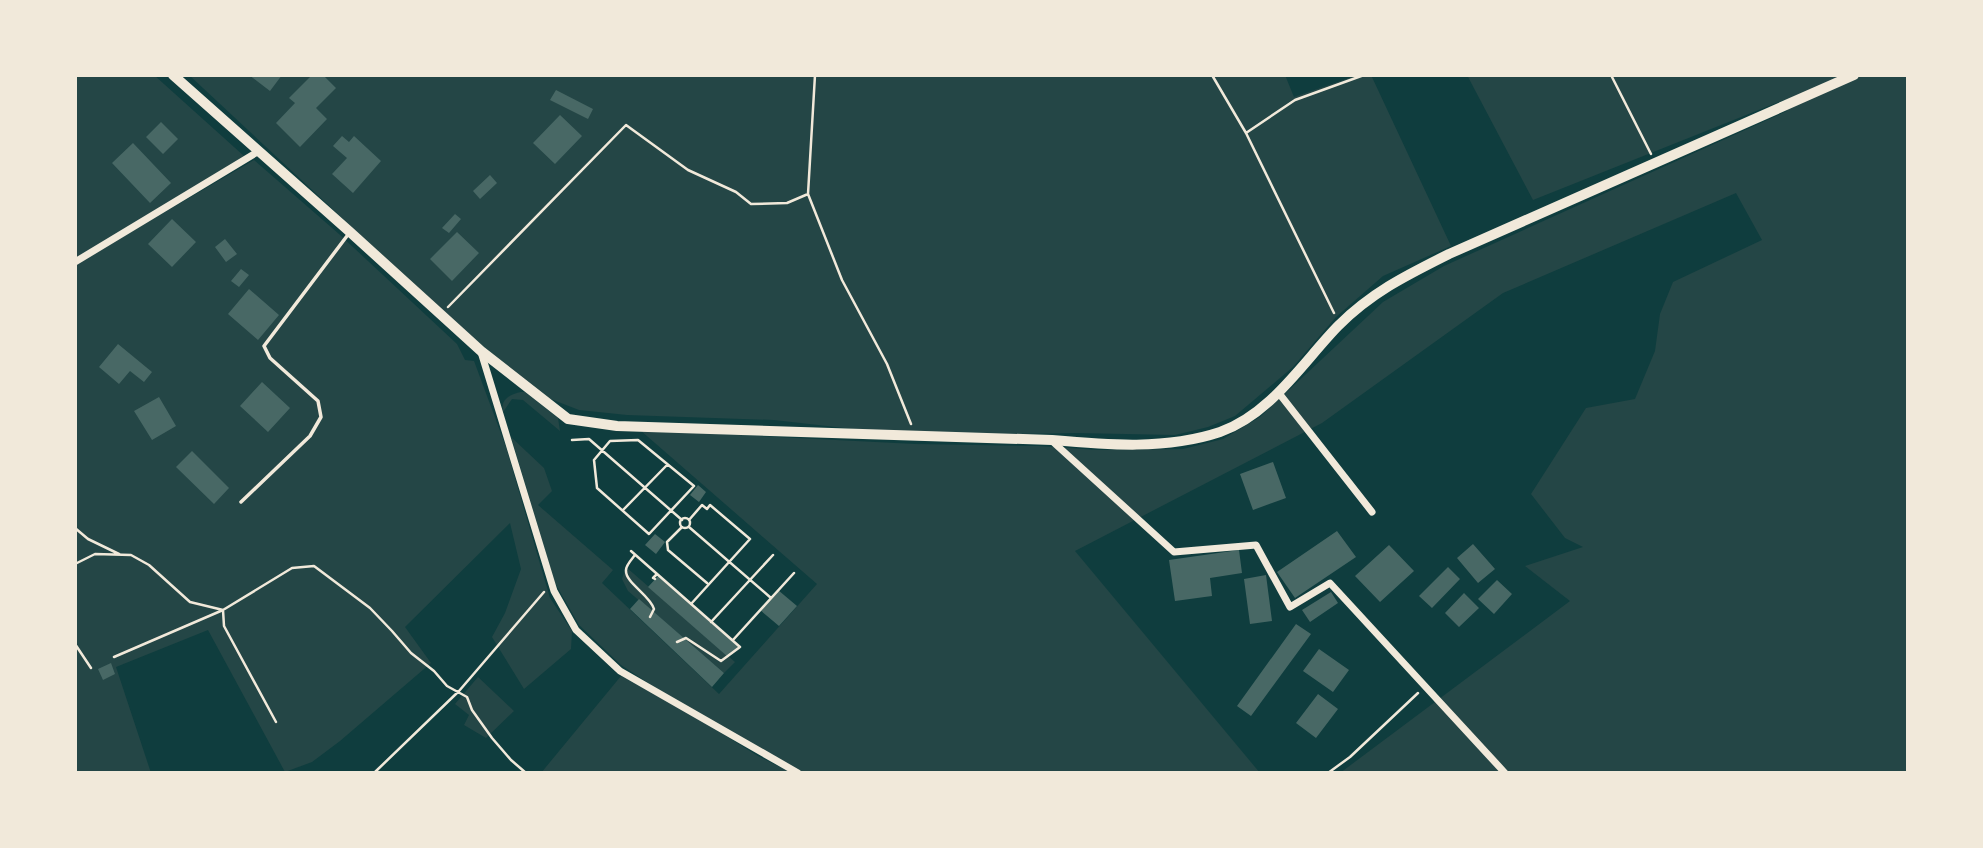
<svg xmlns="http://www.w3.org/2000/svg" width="1983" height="848" viewBox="0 0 1983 848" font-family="'Fira Sans',sans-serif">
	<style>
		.green { fill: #244646 }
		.building { fill: #486865 }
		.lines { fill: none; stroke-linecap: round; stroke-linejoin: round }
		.path { stroke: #f1e9da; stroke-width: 2.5 }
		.service { stroke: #f1e9da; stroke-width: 3.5 }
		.minor { stroke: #f1e9da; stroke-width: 7 }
		.secondary { stroke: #f1e9da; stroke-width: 10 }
	</style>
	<rect width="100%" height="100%" fill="#0f3d3e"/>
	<path class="green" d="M75,75H154L244,156L129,226L131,232L254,160L339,234L457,344L465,360L474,361L506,447L550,598L572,631L571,649L524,689L492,637L505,613L521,569L510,523L405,627L431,663L340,741L312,762L285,772L208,630L116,667L151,773H75Z
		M189,75H1285L1294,97L1358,75H1371L1451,246L1383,276L1336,317L1293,367L1235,416L1208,427L1175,435L1076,433L915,436L774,420L627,415L579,410L543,396L445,314Z
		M1467,75H1908V773H1340L1570,601L1525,566L1583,547L1565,538L1531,494L1586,408L1635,399L1655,351L1660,314L1673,282L1762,240L1736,193L1503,293L1322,423L1075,551L1260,773H802L662,692L621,665L579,625L555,583L511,437L544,468L552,491L538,505L613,570L602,583L719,694L817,584L640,430L915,444L1039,446L1098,450L1183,449L1223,439L1260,417L1383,302L1444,266L1787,111L1784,100L1533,200Z
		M521,392H525L558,418L560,431L523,400L512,399L503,412C500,399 511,394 521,392Z
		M626,567L735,662L724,673L628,591L622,579Z
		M621,676L689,713L758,756L792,773H541Z
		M478,677L514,711L486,738L464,725L469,715L455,704Z"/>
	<path class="building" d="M249,75H282L270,91Z
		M312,75H323L336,88L316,108L327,119L300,147L276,123L295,103L289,98Z
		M556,90L593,109L588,119L550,100Z
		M560,115L582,136L555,164L533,143Z
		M161,122L178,139L163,154L146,137Z
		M342,136L349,142L354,136L381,161L353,193L332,174L347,158L333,146Z
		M133,143L171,183L150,203L112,163Z
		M490,175L497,183L480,199L473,191Z
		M455,214L461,219L449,233L442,228Z
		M172,219L196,242L172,267L148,244Z
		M457,232L479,253L452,281L430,259Z
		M225,239L237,254L226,262L215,247Z
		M241,269L249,275L239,287L231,281Z
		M249,289L279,315L258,340L228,314Z
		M118,344L152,372L144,382L130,371L119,384L99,367Z
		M262,382L290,408L268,432L240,406Z
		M159,397L176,426L152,440L134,411Z
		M192,451L229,488L214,504L176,467Z
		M1273,462L1286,498L1253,510L1240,474Z
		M698,485L706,492L699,502L690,495Z
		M1337,531L1356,557L1295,598L1277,572Z
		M655,534L665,542L656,554L645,545Z
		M1473,544L1495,569L1478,583L1457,558Z
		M1389,545L1414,571L1380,602L1355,576Z
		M1239,550L1242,573L1210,578L1212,596L1175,601L1169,560Z
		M1448,567L1460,579L1432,608L1419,596Z
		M659,575L740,647L728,657L648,587Z
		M1266,575L1272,621L1250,624L1244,579Z
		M1497,580L1512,594L1494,614L1478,599Z
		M778,590L797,606L779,626L760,610Z
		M1331,592L1338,603L1310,622L1302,610Z
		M1464,593L1479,608L1459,627L1445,613Z
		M639,599L724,673L712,687L630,609Z
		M1296,624L1311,634L1251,716L1237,706Z
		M1319,649L1349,670L1333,692L1303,671Z
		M111,663L115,674L103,680L98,669Z
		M1318,694L1338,709L1316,738L1296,723Z"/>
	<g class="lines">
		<path class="path" d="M815,75L808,194L842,280L887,364L911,424
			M1212,75L1246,133
			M1611,75L1651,154
			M448,307L626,125L688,170L736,192L751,204L787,203L808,194
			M1334,313L1246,133L1295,100L1364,75
			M572,440L589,439L682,520
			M638,440L694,486L649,534L597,488L594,460L610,441Z
			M623,510L667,465
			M680 523a5 5 0 1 1 10 0a5 5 0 1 1-10 0Z
			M689,520L702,505L707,509L710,505L750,539L691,604
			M682,527L667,542L668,550L707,583
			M689,527L771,598
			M75,528L88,539L119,554
			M631,551L740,647L721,661L686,638L677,642
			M635,555C632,559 626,565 626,570C625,583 650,595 654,609L650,617
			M75,564L95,554L131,555L149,565L190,602L223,610
			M655,579L653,578L657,574
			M223,610L224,626L276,722
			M711,622L773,555
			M733,640L794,573
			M75,644L91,668
			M114,657L223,610L292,568L314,566L370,608L392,631L411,653L434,671L447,686L467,697L472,710L492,738L511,760L526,773
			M374,773L459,691L544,592
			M1328,773L1350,757L1418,693"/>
		<path class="service" d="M241,502L310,436L321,417L318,401L270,358L264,346L350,232"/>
		<path class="minor" d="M75,262L259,151
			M481,352L554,591L576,630L620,671L798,773
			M1278,392L1372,512
			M1052,441L1174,552L1256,545L1290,607L1330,583L1505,773"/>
		<path class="secondary" d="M173,75L350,232L481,351L568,419L617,426L1052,440C1108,445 1166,450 1220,432C1271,414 1303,362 1338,326C1372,292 1407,275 1449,254L1854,75"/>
	</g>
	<rect width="1983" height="848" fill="none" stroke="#f1e9da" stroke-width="154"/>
</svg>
